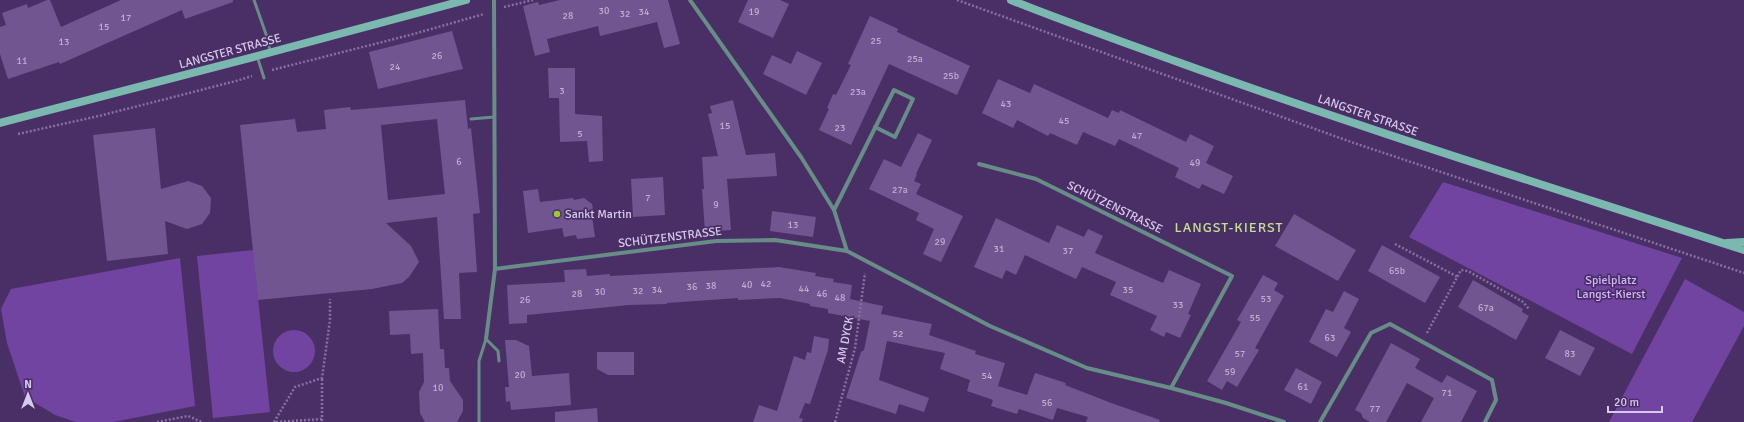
<svg xmlns="http://www.w3.org/2000/svg" width="1744" height="422" viewBox="0 0 1744 422" font-family="Signika,sans-serif">
	<style>
		.green { fill: #7244a1 }
		.building { fill: #705590; fill-rule: evenodd }
		.lines { fill: none; stroke-linecap: round; stroke-linejoin: round }
		.path { stroke: #86719f; stroke-width: 2.5; stroke-dasharray: 2 2; stroke-linecap: butt }
		.lane { stroke: #678d87; stroke-width: 3 }
		.street { stroke: #678d87; stroke-width: 4 }
		.secondary { stroke: #7bb9b0; stroke-width: 8 }
		.poi-dot { fill: #9fca2d; stroke: #492f66; stroke-width: 1.5 }
		.labels { text-anchor: middle; stroke-width: 3.5; stroke-linejoin: round; paint-order: stroke }
		.number-label { font-size: 10px; fill: #beadd5 }
		.street-label { font-size: 12px; fill: #d8caec; stroke: #492f66 }
		.poi-label { font-size: 12px; fill: #d8caec; stroke: #492f66; text-anchor: start }
		.park-label { font-size: 12px; fill: #d5b4fe; stroke: #492f66 }
		.quarter-label { font-size: 14px; letter-spacing: 1px; fill: #c4de95; stroke: #492f66 }
	</style>
	<rect width="100%" height="100%" fill="#492f66"/>
	<path class="green" d="M1443,182L1682,258L1632,354L1409,237Z
		M253,250L270,412L213,418L197,256Z
		M180,258L195,406L113,422H76L55,415L25,397L7,343L1,309L11,289Z
		M1685,279L1744,312V326L1692,422H1609Z
		M273 351a21 21 0 1 1 42 0a21 21 0 1 1-42 0Z"/>
	<path class="building" d="M47,0H50L61,27L121,0H233V2L185,19L182,10L60,64L59,62L8,79L0,54V27L6,25L2,13L27,4L28,8Z
		M560,0H668L680,44L664,48L657,22L600,36L598,26L547,39L550,52L535,56L523,6L538,2L539,5Z
		M748,0H780L789,4L773,38L738,22Z
		M870,16L898,29L897,32L970,66L957,95L889,64L851,145L819,130L829,109L827,108L833,94L836,95L851,65L848,64Z
		M452,31L463,69L378,89L369,52Z
		M797,51L822,63L806,95L763,74L772,55L791,64Z
		M548,68H575V114L602,116L603,161L589,162L587,141L560,142L559,98H549Z
		M998,79L1030,93L1034,84L1108,118L1112,110L1119,113L1120,110L1186,142L1190,134L1214,146L1206,163L1233,176L1224,194L1202,184L1199,189L1175,177L1179,168L1119,139L1115,146L1083,132L1077,145L1050,133L1048,136L1017,120L1013,128L982,113Z
		M465,100L468,129L471,128L480,213L473,214L477,272L459,273L461,319H444L437,217L386,223L411,246L419,262L409,277L402,283L372,289L258,300L240,125L295,119L297,132L326,129L324,110L350,107L351,110ZM437,119L445,194L388,200L381,125Z
		M733,100L746,155L775,153L777,176L727,179L731,230L705,232L702,189H704L702,157L718,156L708,114L712,113L710,106Z
		M155,128L161,189L188,181L202,186L211,198L210,213L202,224L187,229L165,221L168,254L107,261L93,135Z
		M918,133L932,140L916,174H917L914,181L921,184L916,194L963,216L941,262L923,254L934,229L916,220L919,213L869,189L884,159L901,167Z
		M663,177L665,215L633,217L631,179Z
		M538,189L540,202L573,198L574,200L584,198L592,204L594,214L592,216L595,237L577,239L576,235L564,237L562,228L528,233L523,191Z
		M772,211L816,217L813,237L770,231Z
		M1294,214L1356,250L1338,281L1275,246Z
		M996,218L1049,243L1057,225L1084,237L1088,229L1103,236L1095,253L1163,283L1169,270L1201,284L1188,314L1191,315L1180,338L1166,332L1164,337L1150,330L1157,316L1110,295L1116,282L1082,267L1076,279L1025,255L1016,275L1006,270L1002,279L974,267Z
		M1382,245L1440,277L1425,303L1368,271Z
		M779,267L816,273L815,276L834,279L833,282L852,285L850,299L883,306L881,314L932,324L929,335L976,351L975,354L1005,363L998,386L1027,395L1035,373L1066,383L1065,385L1114,404L1160,420L1159,422H1086L1088,417L1057,408L1053,420L1019,409L1017,414L991,406L993,400L967,391L970,380L940,369L945,353L887,341L879,380L929,398L924,412L899,404L896,414L846,398L861,352L864,350L870,321L828,313V309L810,306V304L780,298L738,300V298L667,303V304L629,305L527,315V323L509,324L507,285L565,282L564,270L586,269L587,276L610,274V276Z
		M1263,275L1278,283L1274,290L1284,296L1255,348L1259,350L1237,387L1227,381L1222,390L1207,381L1241,322L1237,320Z
		M1473,280L1523,309L1522,312L1529,316L1516,340L1458,307Z
		M1344,291L1359,299L1344,328L1351,332L1337,357L1309,342L1326,309L1333,312Z
		M438,309L440,349H444L445,368H449L450,381L463,400V411L457,422H425L420,413L419,392L424,382L423,353L411,354L410,334L390,335L389,311Z
		M1560,330L1595,348L1580,376L1545,358Z
		M814,336L829,339L828,350L810,404L805,403L799,418L796,417L803,419L802,422H753L759,405L777,411L794,356L805,360L807,352L811,353Z
		M505,340H516L529,346L532,376L569,373L571,405L511,410L510,401L506,402L505,387H509Z
		M1391,343L1420,359L1415,368L1442,383L1447,375L1477,391L1461,422H1421L1434,398L1407,383L1386,422H1370L1363,418L1361,413L1355,410Z
		M597,352H634V375H608L597,369Z
		M1296,368L1322,382L1311,404L1284,390Z
		M597,408L598,422H555V412Z"/>
	<g class="lines">
		<path class="path" d="M957,0L1354,143L1744,273
			M504,7L533,0
			M272,70L410,35L484,14
			M18,134L103,115L236,81L252,76
			M1395,244L1458,277
			M1427,333L1461,270L1468,271L1523,302L1529,309
			M322,379V422
			M157,422L188,416L202,422
			M274,422L295,387L322,378L330,320V299
			M276,422L322,419
			M835,422L855,348L865,273"/>
		<path class="lane" d="M254,0L267,37L270,51
			M257,56L264,78
			M471,119L494,117
			M479,422V361L486,339L498,351L499,361"/>
		<path class="street" d="M690,0L801,157L834,210L847,251
			M979,164L1036,179L1232,276L1171,388
			M834,210L894,90L913,99L895,137L875,127
			M495,269L716,241L775,240L847,251L990,326L1087,368L1171,388L1226,403L1284,422
			M486,339L495,269L494,0
			M1320,422L1371,333L1390,324L1492,380L1496,400L1485,422"/>
		<path class="secondary" d="M1011,0C1065,22 1121,41 1175,61C1363,129 1554,188 1744,250
			M0,123L257,56L466,0
			M1727,243L1744,242"/>
	</g>
	<circle class="poi-dot" cx="557" cy="214" r="4"/>
	<g class="labels">
		<g class="number-label">
			<text x="604" y="14">30</text>
			<text x="644" y="15">34</text>
			<text x="754" y="15">19</text>
			<text x="625" y="17">32</text>
			<text x="568" y="19">28</text>
			<text x="126" y="21">17</text>
			<text x="104" y="30">15</text>
			<text x="876" y="44">25</text>
			<text x="64" y="45">13</text>
			<text x="437" y="59">26</text>
			<text x="915" y="62">25a</text>
			<text x="22" y="64">11</text>
			<text x="395" y="70">24</text>
			<text x="951" y="79">25b</text>
			<text x="562" y="94">3</text>
			<text x="858" y="95">23a</text>
			<text x="1006" y="107">43</text>
			<text x="1064" y="124">45</text>
			<text x="725" y="129">15</text>
			<text x="840" y="131">23</text>
			<text x="580" y="137">5</text>
			<text x="1137" y="139">47</text>
			<text x="459" y="165">6</text>
			<text x="1195" y="166">49</text>
			<text x="900" y="193">27a</text>
			<text x="648" y="201">7</text>
			<text x="716" y="208">9</text>
			<text x="793" y="228">13</text>
			<text x="940" y="245">29</text>
			<text x="999" y="252">31</text>
			<text x="1068" y="254">37</text>
			<text x="1397" y="274">65b</text>
			<text x="766" y="287">42</text>
			<text x="747" y="288">40</text>
			<text x="711" y="289">38</text>
			<text x="692" y="290">36</text>
			<text x="804" y="292">44</text>
			<text x="657" y="293">34</text>
			<text x="1128" y="293">35</text>
			<text x="638" y="294">32</text>
			<text x="600" y="295">30</text>
			<text x="577" y="297">28</text>
			<text x="822" y="297">46</text>
			<text x="840" y="301">48</text>
			<text x="1266" y="302">53</text>
			<text x="525" y="303">26</text>
			<text x="1178" y="308">33</text>
			<text x="1486" y="311">67a</text>
			<text x="1255" y="321">55</text>
			<text x="898" y="337">52</text>
			<text x="1330" y="341">63</text>
			<text x="1240" y="357">57</text>
			<text x="1570" y="357">83</text>
			<text x="1230" y="375">59</text>
			<text x="520" y="378">20</text>
			<text x="987" y="379">54</text>
			<text x="1303" y="390">61</text>
			<text x="438" y="391">10</text>
			<text x="1447" y="396">71</text>
			<text x="1047" y="406">56</text>
			<text x="1375" y="412">77</text>
		</g>
		<g class="street-label">
			<text transform="translate(230 51) rotate(-15)" y="4">LANGSTER STRASSE</text>
			<text transform="translate(1368 115) rotate(19)" y="4">LANGSTER STRASSE</text>
			<text transform="translate(1115 207) rotate(26)" y="4">SCHÜTZENSTRASSE</text>
			<text transform="translate(670 237) rotate(-7)" y="4">SCHÜTZENSTRASSE</text>
			<text transform="translate(845 340) rotate(-79)" y="4">AM DYCK</text>
		</g>
		<g class="poi-label">
			<text x="565" y="218">Sankt Martin</text>
		</g>
		<g class="park-label">
			<text x="1611" y="284">Spielplatz<tspan x="1611" dy="14">Langst-Kierst</tspan></text>
		</g>
		<g class="quarter-label">
			<text x="1229" y="232">LANGST-KIERST</text>
		</g>
	</g>
	<g transform="translate(28 394)" stroke="#492f66" stroke-width="3" paint-order="stroke">
	<path d="M0-3L7 15L0 10L-7 15Z" fill="#d8caec"/>
	<text y="-6" font-size="11" font-weight="bold" text-anchor="middle" fill="#d8caec">N</text>
	</g>
	<path d="M1608 406v6h54v-6" fill="none" stroke="#d8caec" stroke-width="2"/>
	<text x="1614" y="406" font-size="12" fill="#d8caec" stroke="#492f66" stroke-width="3" paint-order="stroke">20 m</text>
</svg>
